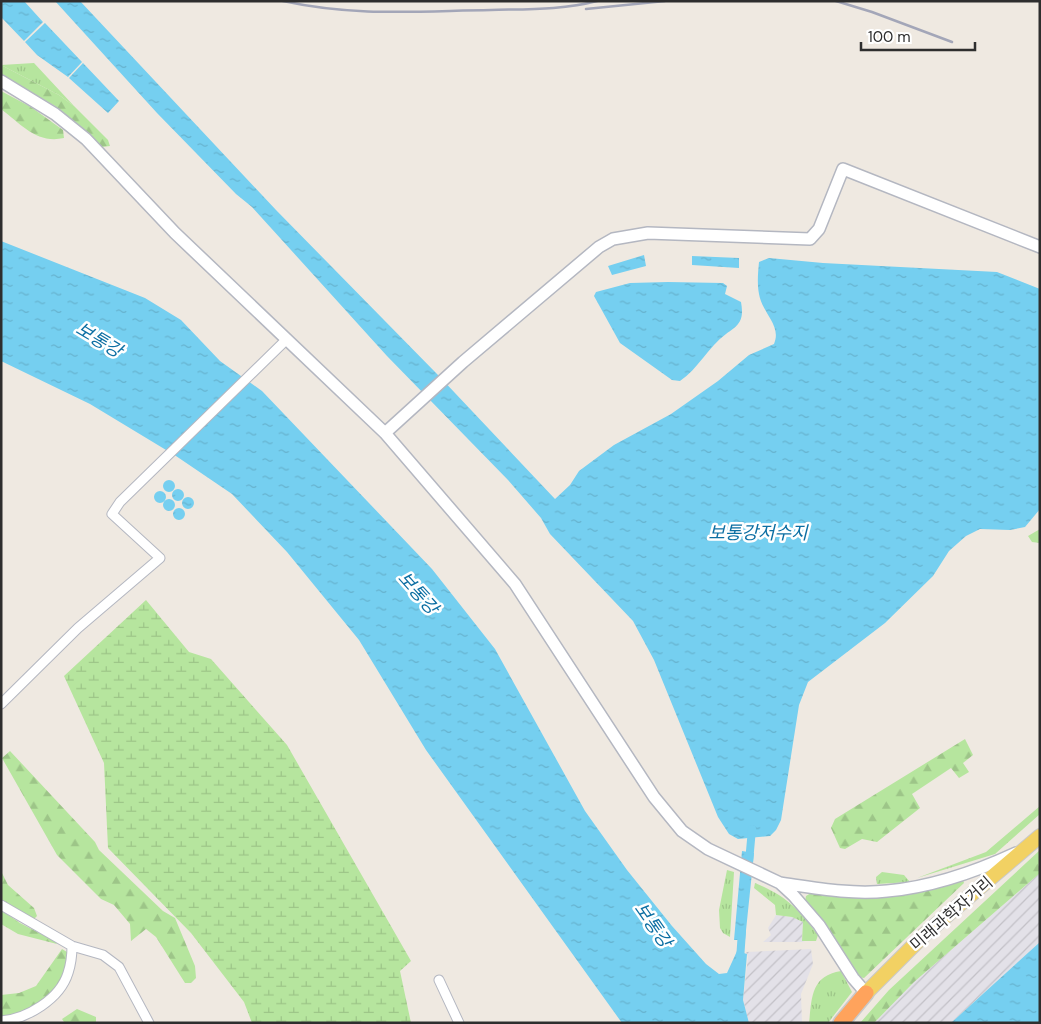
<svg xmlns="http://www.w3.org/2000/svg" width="1041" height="1024" viewBox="0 0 1041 1024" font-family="'DM Sans','Noto Sans KR',sans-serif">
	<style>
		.industrial { fill: url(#industrial-furrows) }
		.grass { fill: url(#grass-tufts) }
		.forest { fill: url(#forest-firs) }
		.wetland { fill: url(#wetland-marsh) }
		.water { fill: url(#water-ripples) }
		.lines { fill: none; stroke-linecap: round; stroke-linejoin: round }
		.canal { stroke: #75cff0; stroke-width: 8 }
		.street-casing { stroke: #b4b7c1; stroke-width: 11 }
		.secondary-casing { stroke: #b4b7c1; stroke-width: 14 }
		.primary-casing { stroke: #c9c9c9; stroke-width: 16 }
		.highway-casing { stroke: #c9c9c9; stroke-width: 18 }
		.street { stroke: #fff; stroke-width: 9 }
		.secondary { stroke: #fff; stroke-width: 11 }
		.primary { stroke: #f2d163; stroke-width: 14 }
		.highway { stroke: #ffa35c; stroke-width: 15 }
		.rail { stroke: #a3a6b8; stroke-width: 2.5 }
		.labels { text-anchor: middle; stroke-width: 5; stroke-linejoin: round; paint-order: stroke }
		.street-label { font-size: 16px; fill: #2e2e2e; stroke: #fff }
		.water-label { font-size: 18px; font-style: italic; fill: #0d6fa3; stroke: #fff }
	</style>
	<defs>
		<pattern id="industrial-furrows" width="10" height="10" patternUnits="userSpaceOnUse" patternTransform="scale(1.25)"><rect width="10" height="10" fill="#e3e1e8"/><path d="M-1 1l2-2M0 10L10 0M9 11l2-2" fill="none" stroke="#c3c1c7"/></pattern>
		<pattern id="grass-tufts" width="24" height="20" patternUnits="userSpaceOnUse" patternTransform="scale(1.25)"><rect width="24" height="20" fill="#b6e59e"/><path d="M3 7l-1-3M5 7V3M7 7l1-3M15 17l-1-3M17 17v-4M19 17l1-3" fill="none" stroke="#9dc588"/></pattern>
		<pattern id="forest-firs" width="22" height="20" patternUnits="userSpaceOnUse" patternTransform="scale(1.25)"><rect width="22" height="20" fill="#b6e59e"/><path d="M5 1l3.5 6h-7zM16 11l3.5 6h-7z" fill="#9dc588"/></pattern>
		<pattern id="wetland-marsh" width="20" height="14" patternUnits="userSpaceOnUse" patternTransform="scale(1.25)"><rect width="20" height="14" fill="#b6e59e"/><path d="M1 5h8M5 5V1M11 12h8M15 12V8" fill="none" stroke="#9dc588"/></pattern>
		<pattern id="water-ripples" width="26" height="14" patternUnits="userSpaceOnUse" patternTransform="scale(1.25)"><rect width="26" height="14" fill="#75cff0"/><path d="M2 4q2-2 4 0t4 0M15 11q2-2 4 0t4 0" fill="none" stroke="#66b2ce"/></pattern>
	</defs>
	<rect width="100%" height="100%" fill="#efe9e1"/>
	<path class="industrial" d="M1040,873V942L951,1023H874L914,982Z
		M776,915L792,917L803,922L802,941L805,942H763L771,935L768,928Z
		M811,949L813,964L801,994L802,1023H749L743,1000L748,957L746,952Z"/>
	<path class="grass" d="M34,63L74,106L59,95L1,65Z
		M1040,529V543L1032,542L1028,536Z
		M1040,806V814L995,854L917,878L986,852Z
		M727,870L734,872L730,937L723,933L720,928L719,910Z
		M882,872L904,875L910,882L877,884L876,877Z
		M755,883C785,895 799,909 818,935L816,941H802L803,922L792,917L776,915L775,905L754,888Z
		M841,971L852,992L828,1023H809C812,999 810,976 841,971Z"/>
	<path class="forest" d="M1,65L59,95L74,106L108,140L110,146L102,147L55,106L1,75Z
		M1,91L31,107L63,130L64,138C37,144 22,125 1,109Z
		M965,739L973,755L963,763L969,772L959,778L951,768L912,794L920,808L877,842L862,839L845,849L840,848L831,828L835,819Z
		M10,751L95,842L99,850L163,911L175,918L195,966L196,978L191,983H185L156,937L146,929L131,941L130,924L114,905L101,899L57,855L2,758Z
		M1040,850V873L914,982L874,1023H860L889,990Z
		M1,871L8,885L34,908L37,916L33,920L1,899Z
		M963,880L964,883L864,978L858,977L805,901L806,896L811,893Z
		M1,910L20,923L55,941L57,944L18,934L1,924Z
		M62,949L67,952C70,980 48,1000 25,1013C18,1017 8,1017 1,1018V995L19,993L36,986Z
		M77,1009L96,1017V1023H54L64,1022L62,1019Z"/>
	<path class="wetland" d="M146,600L189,652L211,659L287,745L411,961L400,971L411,1023H252L244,1002L191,933L108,848L104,763L64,676Z"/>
	<path class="water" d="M1,1H24L43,22L24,41L1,17Z
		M55,1H80L276,210L438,375L555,499L570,485L579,471L614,445L671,414L718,381L749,355L774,344C782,325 762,313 759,294C757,283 758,273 759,262L769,258L823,263L997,272L1040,289V509L1025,527L1010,530L980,529L966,536L949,551L933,576L885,623L808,682L799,705L781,820L776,830L770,836L738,839L729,834L718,817L654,660L633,621L550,534L541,518L508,480L387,356L252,207L236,194L157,113Z
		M45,23L82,62L68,77L37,55L25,42Z
		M83,63L119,101L108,113L69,78Z
		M1,241L145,298L181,320L220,361L262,391L432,569L495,649L585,811L627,870L672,926L706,964L719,974L727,973L737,951L747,954L743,1000L749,1023H622L426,750L359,640L287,552L232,494L176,456L90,404L1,361Z
		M644,255L646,266L612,275L608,266Z
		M692,256L739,258V268L692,265Z
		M668,282L723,283L727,286L725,294L741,302C742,308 743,315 740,321C737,327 731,330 726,334C708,347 698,369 680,381L672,380L620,343L594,296L596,292L630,283Z
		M163 486a6 6 0 1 1 12 0a6 6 0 1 1-12 0Z
		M172 495a6 6 0 1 1 12 0a6 6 0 1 1-12 0Z
		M154 497a6 6 0 1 1 12 0a6 6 0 1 1-12 0Z
		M182 503a6 6 0 1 1 12 0a6 6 0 1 1-12 0Z
		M163 505a6 6 0 1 1 12 0a6 6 0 1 1-12 0Z
		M173 514a6 6 0 1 1 12 0a6 6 0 1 1-12 0Z
		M742,851L754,853L745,940H734Z
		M1040,942V1023H951Z"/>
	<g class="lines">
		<path class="canal" d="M749,862L752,829
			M740,960L742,931"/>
		<defs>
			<path id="street" d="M1,704L78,628L160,558L112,514L120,502L287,339
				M1,905L72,946L103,955L119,967L149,1023
				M439,980L459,1023
				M1,1021C27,1019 60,999 68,973C71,964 72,955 72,946"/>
			<path id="secondary" d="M1,81L55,114L86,139L175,233L385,433L515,584L654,797L682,831L708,849L780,883L793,895L819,925L853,978L866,993
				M385,433L463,362L599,247L613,239L648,233L810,239L819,229L843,169L1040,247
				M780,883C815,888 852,895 887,891C932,887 975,872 1016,853"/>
			<path id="primary" d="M866,993L924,935L1040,836"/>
			<path id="highway" d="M841,1023L866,993"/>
		</defs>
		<use href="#street" class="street-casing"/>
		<use href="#secondary" class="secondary-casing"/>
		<use href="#primary" class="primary-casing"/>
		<use href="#highway" class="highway-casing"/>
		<use href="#street" class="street"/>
		<use href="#secondary" class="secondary"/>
		<use href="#primary" class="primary"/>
		<use href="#highway" class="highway"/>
		<path class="rail" d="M283,1C356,17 418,11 491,10C526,9 563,10 597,1
			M836,1L872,12L952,42
			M586,9L665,1"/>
	</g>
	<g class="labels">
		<g class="street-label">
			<text transform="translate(951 913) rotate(-41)" y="6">미래과학자거리</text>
		</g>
		<g class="water-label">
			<text transform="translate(99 340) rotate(31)" y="6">보통강</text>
			<text x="758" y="539">보통강저수지</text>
			<text transform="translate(418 593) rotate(48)" y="6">보통강</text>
			<text transform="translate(653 925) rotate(55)" y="6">보통강</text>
		</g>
	</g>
	<rect width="1041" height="1024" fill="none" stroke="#2e2e2e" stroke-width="5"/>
	<path d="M861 42v8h114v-8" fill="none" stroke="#2e2e2e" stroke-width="2.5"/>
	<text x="868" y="42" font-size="15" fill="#2e2e2e" stroke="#ffffff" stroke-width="4" paint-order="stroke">100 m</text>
</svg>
